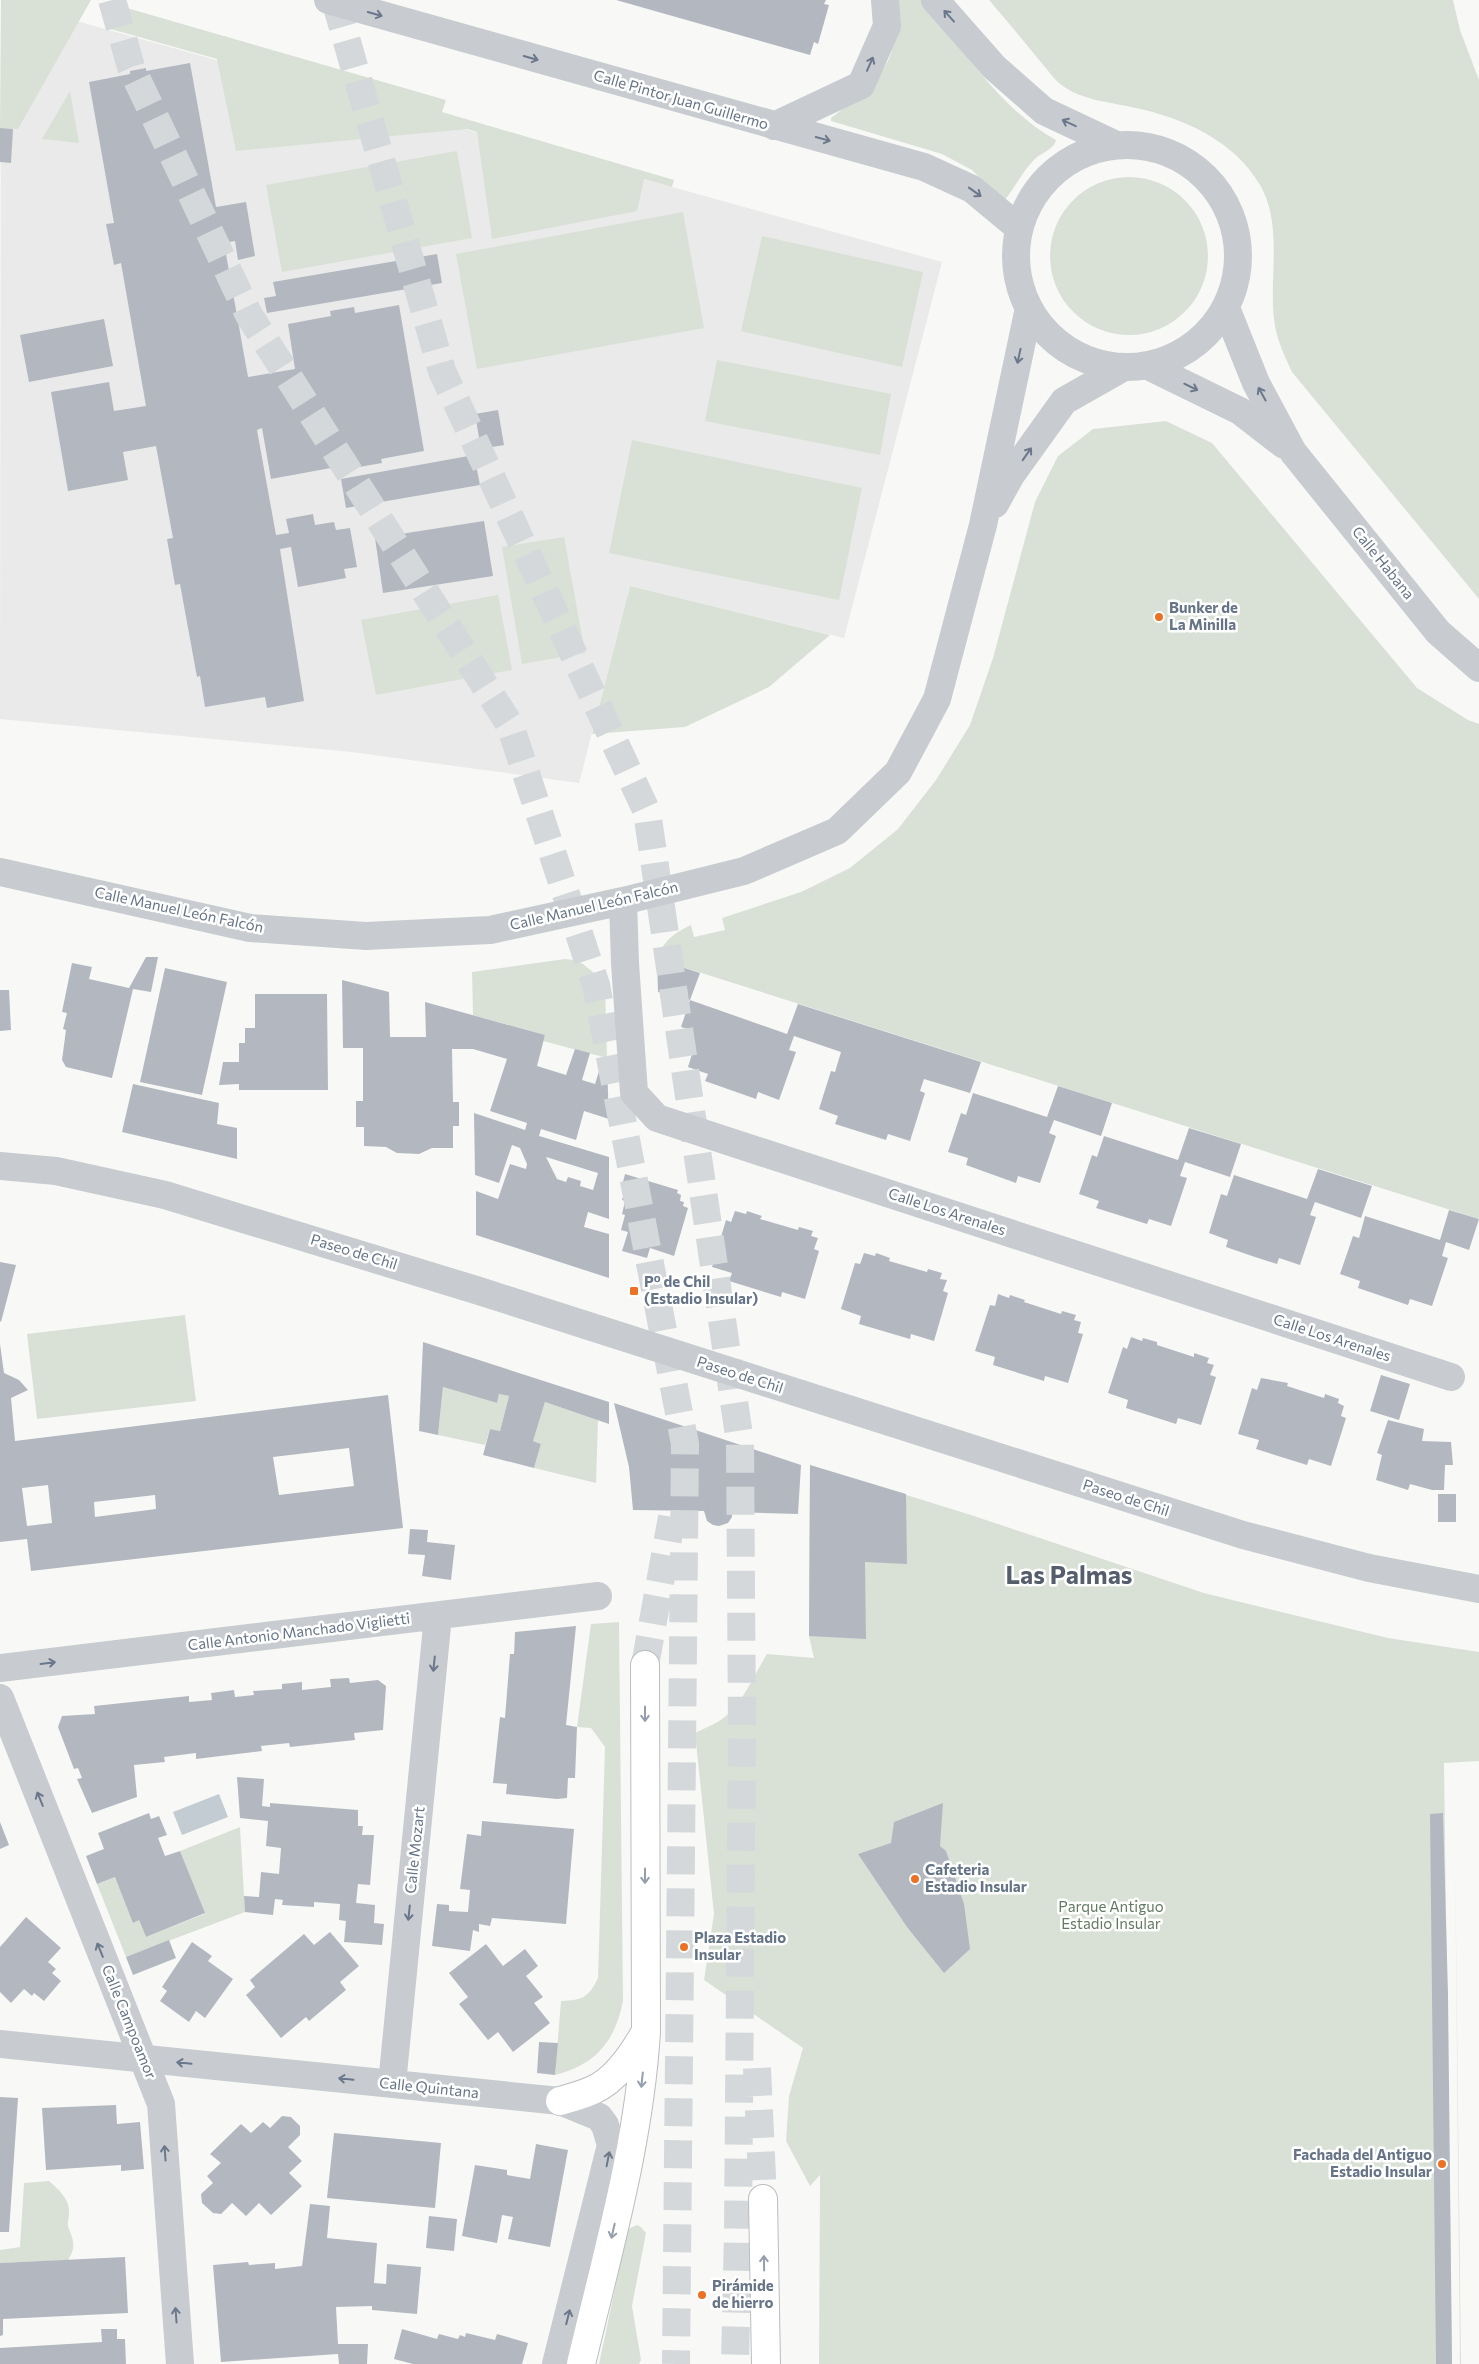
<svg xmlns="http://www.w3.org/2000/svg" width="1479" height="2364" viewBox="0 0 1479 2364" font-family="Commissioner,sans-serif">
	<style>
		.built { fill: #e9eae9 }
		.green { fill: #d9e1d7 }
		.water { fill: #c3ccd2 }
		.building { fill: #b3b8c0; fill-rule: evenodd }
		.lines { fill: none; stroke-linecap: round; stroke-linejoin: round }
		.trunk-tunnel { stroke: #d4d8da; stroke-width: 28; stroke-dasharray: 28 14; stroke-linecap: butt }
		.trunk-casing { stroke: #babdc1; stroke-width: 30 }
		.minor { stroke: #c8cbcf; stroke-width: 28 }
		.tertiary { stroke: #c8cbcf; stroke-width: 28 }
		.trunk { stroke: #fff; stroke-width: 28 }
		.oneway { stroke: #6b788c }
		.oneway2 { stroke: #949eac }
		.poi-dot { fill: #eb7124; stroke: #fff; stroke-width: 2 }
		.labels { text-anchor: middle; stroke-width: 5; stroke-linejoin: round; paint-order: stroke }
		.street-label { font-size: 15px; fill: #667488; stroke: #fff }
		.poi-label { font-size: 15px; font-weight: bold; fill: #667488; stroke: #fff; text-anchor: start }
		.park-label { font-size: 15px; fill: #637a62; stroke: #fff }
		.town-label { font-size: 25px; font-weight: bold; fill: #555e6d; stroke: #fff }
	</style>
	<rect width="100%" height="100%" fill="#f8f9f6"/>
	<path class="built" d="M1,0L942,262L844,638L630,586L579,783L352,752L0,719Z"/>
	<path class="green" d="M1,0H91L18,129L0,128Z
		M895,0H923C962,48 1001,110 1056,140C1055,148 1042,153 1036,158C1022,171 1016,187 1004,201L1001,200L972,170L942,154L831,121V118C855,99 886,78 893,46C897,32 895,15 895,0Z
		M989,0H1453L1460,30L1479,80V599L1292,372C1284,355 1276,338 1274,319C1269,275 1283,225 1260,185C1233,139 1181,117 1131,107C1109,102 1082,100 1063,86C1054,80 1047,69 1040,61C1023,40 1006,20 989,0Z
		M120,6L446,100L442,112L674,180L672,187L644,179L637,211L492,239L477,132L467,129L236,151L217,59L107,28Z
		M70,91L79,143L42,139Z
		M457,151L472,238L282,272L266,185Z
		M1050 256a79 79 0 1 1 158 0a79 79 0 1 1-158 0Z
		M683,212L704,328L477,369L456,254Z
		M762,236L923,272L902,367L741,331Z
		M717,360L891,394L880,455L705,421Z
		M1166,421L1212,443L1417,688L1468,720L1479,724V1219L657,959C663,941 674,933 691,925L694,937L725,930L722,918L801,892L850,868L898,829L936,780L970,725L993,658L1035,502L1058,456L1093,429Z
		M632,440L862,488L839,600L609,553Z
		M564,537L585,653L522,664L502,547Z
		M630,586L830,635L769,687L685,727L592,734Z
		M498,595L512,670L376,695L361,620Z
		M565,959L574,960L583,964L598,976L605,987L607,1058L543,1041L545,1035L473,1015L472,972Z
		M185,1315L196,1401L37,1419L27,1334Z
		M443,1387L497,1403L499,1394L509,1396L500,1431L490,1429L485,1445L438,1435Z
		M545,1402L598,1420L596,1483L534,1468L541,1444L533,1441Z
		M810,1465L971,1515L1204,1593L1388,1638L1479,1652V1761L1444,1763L1452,2364H819L820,2175L810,2186L786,2141L789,2096L803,2048L704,1980L714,1914L695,1733C705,1728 718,1723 726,1716C745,1699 754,1675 767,1654L814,1658L809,1636Z
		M619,1622L623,2001C615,2042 595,2065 555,2075L561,2001C583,2000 588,1998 598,1978L605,1747L591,1728L577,1727L591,1624Z
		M240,1827L245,1912L126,1957L97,1884L115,1877L139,1920L146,1937L204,1914L180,1851Z
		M1455,1847L1461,2364H1460Z
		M49,2181C60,2191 70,2199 69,2214C69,2218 67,2223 68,2226C73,2240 77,2246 68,2260L0,2263V2250L20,2247L24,2183Z
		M637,2225L641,2227L646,2233L632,2306L641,2360L639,2364H599L627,2232L630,2228Z"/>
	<path class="water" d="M219,1794L228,1817L182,1835L173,1812Z"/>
	<path class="building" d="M616,0H826L824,4L829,5L818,44L814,42L810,55Z
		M190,63L216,207L246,202L255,256L238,260L235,241L224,243L248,377L295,369L288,324L331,316L330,311L354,307L355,313L399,305L424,451L381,459L382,463L359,467L358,463L271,479L262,428L257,430L276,535L289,533L286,519L313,514L315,525L334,522L336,530L350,528L357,567L344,569L346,578L298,587L291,547L280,549L304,701L267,708L265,697L205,707L200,676L197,677L180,584L175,585L167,539L173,538L156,446L123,452L128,480L68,491L51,392L109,382L114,411L146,406L121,263L114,265L106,224L114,223L89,82L130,74V71L146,68V71Z
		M0,128L13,129L11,163L0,162Z
		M437,254L442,283L267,313L264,298L276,296L273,282Z
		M104,319L113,366L29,382L20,335Z
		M498,410L504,445L481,449L475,414Z
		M474,455L480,485L346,508L341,479Z
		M484,521L493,576L383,593L375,538Z
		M146,957H158L151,992L133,989L112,1078L66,1067L62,1060L66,1030L63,1029L67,1013L62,1012L72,963L92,967L89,979L129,988Z
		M657,959L700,973L690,1000L787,1034L798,1004L981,1062L970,1093L924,1079L920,1091L925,1093L910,1141L888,1134L886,1140L835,1124L838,1116L819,1109L831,1071L835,1072L841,1052L794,1036L789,1050L796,1052L779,1100L758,1092L756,1099L705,1081L708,1074L688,1067L694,1048L686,1045L692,1030L681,1027L690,1000L658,992Z
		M165,968L227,982L202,1095L140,1082Z
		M342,980L389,992L390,1037H426L425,1002L545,1035L537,1066L566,1075L575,1049L590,1053L582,1080L595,1084L601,1065H607L609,1119L584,1111L576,1140L541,1129L539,1136L609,1157V1219L588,1212L584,1227L609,1234V1278L476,1235V1191L498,1199L510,1164L526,1169L527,1164L520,1148L512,1145L499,1183L475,1175L474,1113L525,1130L527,1123L490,1111L507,1059L473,1049H452L453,1102H459V1126H453V1148H432L419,1154L397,1153L386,1147L364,1146V1127H356V1101H363V1048H343ZM546,1157L598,1173L593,1190L580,1186L581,1181L568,1177L566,1182L557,1179Z
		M0,990H9L11,1030L0,1031Z
		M255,994H327L328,1090H239V1084L219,1085L223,1062H239V1043H245V1028H255Z
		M133,1084L219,1103L217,1124L237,1128V1159L122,1132Z
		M1058,1086L1112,1103L1101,1136L1054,1120L1049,1133L1056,1136L1040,1183L1018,1176L1016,1183L966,1165L968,1158L948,1152L961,1113L966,1115L973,1093L1047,1117Z
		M1189,1128L1241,1144L1230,1177L1185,1162L1180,1176L1187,1178L1171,1226L1149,1219L1147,1224L1096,1208L1099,1201L1079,1194L1092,1155L1097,1157L1104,1136L1178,1160Z
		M1318,1169L1372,1186L1361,1218L1315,1202L1310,1215L1316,1217L1300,1265L1279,1258L1277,1264L1252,1256L1226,1247L1228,1240L1209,1233L1221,1194L1227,1196L1234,1175L1307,1199Z
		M625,1174L678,1190L677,1193L681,1195L680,1201L684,1202L683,1206L688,1208L674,1256L650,1248L647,1258L622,1251L628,1232L621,1230L625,1215L622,1214L625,1201L622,1200L627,1183L623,1182Z
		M1449,1210L1479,1219L1469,1250L1446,1242L1442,1256L1448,1258L1432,1306L1410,1299L1408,1305L1358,1288L1360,1281L1340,1274L1353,1236L1359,1238L1365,1216L1440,1240Z
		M735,1211L746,1214L747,1211L762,1216L760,1219L798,1230L799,1227L813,1231L811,1236L818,1238L814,1249L819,1251L805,1299L782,1292L781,1297L729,1281L732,1273L712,1267L726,1220L731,1222Z
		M864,1253L875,1256L876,1253L890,1258L889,1261L927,1272L928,1269L942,1273L940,1279L947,1280L943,1291L948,1293L934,1341L911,1334L910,1339L859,1324L861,1316L841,1309L855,1263L860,1264Z
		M0,1262L16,1265L1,1322L0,1321Z
		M998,1294L1009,1298L1010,1295L1025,1300L1024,1302L1061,1314L1062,1311L1076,1315L1074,1320L1081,1322L1078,1333L1083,1334L1068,1383L1045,1376L1044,1381L993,1365L995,1357L975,1351L990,1305L995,1306Z
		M1131,1337L1142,1341L1143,1338L1157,1342V1345L1194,1357V1353L1209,1358L1207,1363L1214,1365L1210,1375L1216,1377L1201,1425L1178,1418L1176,1424L1126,1408L1128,1400L1108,1393L1123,1347L1127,1349Z
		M423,1342L609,1402V1424L545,1402L533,1441L541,1444L534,1468L483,1455L490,1429L500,1431L509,1396L499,1394L497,1403L443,1387L438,1435L419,1431Z
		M0,1344L4,1373L19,1380L28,1390L11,1398L15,1441L388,1395L403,1528L31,1571L27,1539L0,1542ZM349,1448L354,1486L279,1495L273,1457ZM48,1485L52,1523L27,1526L22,1488ZM155,1495L156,1509L95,1517L94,1502Z
		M1381,1375L1410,1384L1399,1420L1370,1411Z
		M1261,1378L1288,1383L1287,1386L1324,1398L1325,1394L1339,1399L1338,1403L1344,1406L1341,1416L1346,1418L1331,1466L1309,1459L1307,1465L1256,1449L1259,1440L1238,1434L1252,1388L1257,1390Z
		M614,1403L801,1465L798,1514L732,1512V1517L728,1523L719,1526L713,1525L707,1521L704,1511L633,1510L629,1467Z
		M1388,1420L1424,1429L1422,1441L1451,1442L1453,1465H1445L1444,1490H1432L1410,1484L1408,1490L1376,1480L1382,1455L1377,1453Z
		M810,1465L906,1494L907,1564L865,1562L866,1639L809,1636Z
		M1438,1494H1456V1522H1438Z
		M410,1529L428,1530L427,1542L455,1545L451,1580L422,1576L425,1555L408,1554Z
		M576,1626L566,1725L577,1727L575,1778H568L567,1798L557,1799L506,1794L507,1784L493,1783L500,1717L505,1718L510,1654H514L515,1632Z
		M349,1678L350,1683L378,1680L386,1686L383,1730L354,1733L355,1740L290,1747L289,1743L261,1746L262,1751L196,1759V1753L164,1757L165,1762L134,1765L137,1797L92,1813L77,1779L82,1778L78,1768L74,1769L58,1727L62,1716L95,1714L94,1706L189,1696V1702L212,1700L211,1693L234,1690L235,1697L254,1695L253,1691L282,1689V1684L302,1682V1690L331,1687L330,1679Z
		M237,1777L264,1779L262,1806L270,1807V1803L358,1810V1826H363L362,1835H374L370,1885L358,1884L356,1903L375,1905L374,1923L384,1924L382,1945L344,1942L346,1921L339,1920L340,1904L314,1902V1907L282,1905L283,1900L275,1899L273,1915L245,1912L244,1896L259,1897L261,1872L279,1874L281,1848L266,1846L268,1821L240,1818Z
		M943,1803L940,1846L946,1851L964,1904L970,1949L944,1973L907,1927L858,1854L891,1843L894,1822Z
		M149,1813L151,1819L159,1816L167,1835L158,1838L165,1856L180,1851L205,1913L146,1937L139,1920L133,1923L115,1877L97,1884L86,1856L104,1849L98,1833Z
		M1443,1813L1448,1994L1452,2364H1436L1430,1814Z
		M482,1821L574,1829L566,1924L492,1918L490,1926L479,1924V1932L473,1930L470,1951L432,1946L437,1904L449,1905V1911L468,1912L470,1890L460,1889L467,1834L481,1836Z
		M0,1822L9,1845L0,1849Z
		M26,1917L61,1948L48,1962L56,1969L52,1973L61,1981L44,2001L34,1993L32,1996L24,1989L11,2003L0,1992V1947Z
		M330,1932L359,1966L340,1982L346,1990L309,2021L306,2017L281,2038L246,1995L255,1987L250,1980L304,1934L314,1945Z
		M169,1940L176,1958L133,1975L126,1957Z
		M192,1942L212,1956L208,1961L233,1979L205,2018L196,2011L189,2022L160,2001L167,1991L162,1987Z
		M486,1944L503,1966L525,1949L538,1966L526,1976L543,1997L534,2003L550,2023L513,2052L498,2032L488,2040L459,2004L468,1997L449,1973Z
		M539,2042L558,2043L555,2075L537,2073Z
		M0,2097L18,2098L9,2232H0Z
		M116,2105L117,2124L140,2122L144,2169L121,2171V2165L46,2170L42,2108Z
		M282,2116L291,2117L300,2126V2135L288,2147L302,2161L289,2173L302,2186L271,2215L259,2203L246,2216L232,2203L221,2214L213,2213L202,2203L201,2194L213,2183L207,2176L221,2163L210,2154L241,2124L251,2133L263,2122L270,2128Z
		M334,2133L441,2143L435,2208L327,2198Z
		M536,2144L568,2150L550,2247L508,2239L513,2217L502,2215L497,2243L462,2236L475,2165L507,2170V2175L530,2179Z
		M310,2204L330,2206L327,2238L377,2243L374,2283L386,2284L387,2264L421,2267L417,2314L372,2310V2306L336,2307L338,2344H368L367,2364H339L338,2354L221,2362L213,2265L248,2262L249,2265L275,2263V2269L302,2266Z
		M429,2216L457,2219L454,2251L426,2248Z
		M125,2257L128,2313L3,2319V2335L0,2336V2263Z
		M101,2329H117V2339H125L126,2364H0V2348L102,2342Z
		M402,2329L437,2339L439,2334L458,2339L460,2335L465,2337L466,2333L495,2340L497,2334L528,2343L522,2364H413L394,2359Z"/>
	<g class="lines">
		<path class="trunk-tunnel" d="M112,0L131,67L249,315L510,725L596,985L685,1444L676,2364
			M335,0L442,371L647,812L740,1442L742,1727L738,2232L735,2364
			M645,1665L672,1517
			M757,2068L763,2199"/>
		<defs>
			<path id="trunk" d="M560,2101C571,2098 582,2095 593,2090C616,2080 633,2054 645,2033
				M763,2199L766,2364
				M581,2364C607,2254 639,2145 646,2032L645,1665"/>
		</defs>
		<use href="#trunk" class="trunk-casing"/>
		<path class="minor" d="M328,0L924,167L972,189L1019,228
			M935,0L994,67L1044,111L1114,144
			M774,126L861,85L887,26L885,0
			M1016 256a111 111 0 1 1 222 0a111 111 0 1 1-222 0Z
			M1226,308L1256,383L1293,452L1438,632L1479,668
			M1148,366L1240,411L1284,445
			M995,504L1011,475L1064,401L1124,367
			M0,872L250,928L366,936L490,930L623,901L744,871L837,831L898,772L937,699L983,525L1029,308
			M623,901L625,963L634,1093L657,1118L1451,1377
			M0,1668L598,1596
			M0,1698L161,2104L180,2364
			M0,2044L560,2101L599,2117L605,2125L611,2145L556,2364
			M392,2084L438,1616"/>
		<path class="tertiary" d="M0,1166L56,1171L165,1195L476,1290L1243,1535L1369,1568L1479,1589"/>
		<use href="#trunk" class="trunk"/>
	</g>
	<defs><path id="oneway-shaft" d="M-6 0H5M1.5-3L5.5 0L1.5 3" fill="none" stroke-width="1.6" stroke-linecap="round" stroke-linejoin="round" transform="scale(1.25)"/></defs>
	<g class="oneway">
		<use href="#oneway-shaft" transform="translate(375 14) rotate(16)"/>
		<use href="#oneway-shaft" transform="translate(949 16) rotate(-132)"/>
		<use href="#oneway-shaft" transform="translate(531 58) rotate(16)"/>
		<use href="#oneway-shaft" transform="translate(870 64) rotate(-66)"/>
		<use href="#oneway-shaft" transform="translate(1069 123) rotate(-155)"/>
		<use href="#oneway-shaft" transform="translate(823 139) rotate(15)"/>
		<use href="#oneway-shaft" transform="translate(975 192) rotate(36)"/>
		<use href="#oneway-shaft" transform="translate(1019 356) rotate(102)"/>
		<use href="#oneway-shaft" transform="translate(1191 387) rotate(26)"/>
		<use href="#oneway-shaft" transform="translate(1262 394) rotate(-119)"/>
		<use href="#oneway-shaft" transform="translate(1027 454) rotate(-55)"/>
		<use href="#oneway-shaft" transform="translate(48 1663) rotate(-7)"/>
		<use href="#oneway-shaft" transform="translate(434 1664) rotate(96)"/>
		<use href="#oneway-shaft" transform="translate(40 1799) rotate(-112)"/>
		<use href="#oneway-shaft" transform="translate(409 1913) rotate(96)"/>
		<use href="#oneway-shaft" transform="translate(100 1950) rotate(-112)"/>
		<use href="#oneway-shaft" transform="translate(184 2063) rotate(-174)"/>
		<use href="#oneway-shaft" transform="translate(346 2079) rotate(-174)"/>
		<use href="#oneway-shaft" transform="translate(165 2153) rotate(-94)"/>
		<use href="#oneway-shaft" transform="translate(608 2159) rotate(-79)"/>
		<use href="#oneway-shaft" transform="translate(176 2315) rotate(-94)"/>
		<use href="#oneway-shaft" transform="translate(568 2317) rotate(-76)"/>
	</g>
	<g class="oneway2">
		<use href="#oneway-shaft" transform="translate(645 1714) rotate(90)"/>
		<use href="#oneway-shaft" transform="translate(645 1876) rotate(90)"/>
		<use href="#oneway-shaft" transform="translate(642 2080) rotate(96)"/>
		<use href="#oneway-shaft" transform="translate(613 2231) rotate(103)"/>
		<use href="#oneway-shaft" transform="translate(764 2263) rotate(-91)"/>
	</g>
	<g class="poi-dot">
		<circle cx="1159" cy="617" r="5"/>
		<rect x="629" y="1286" width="10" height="10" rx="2.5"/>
		<circle cx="915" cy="1879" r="5"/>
		<circle cx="684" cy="1947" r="5"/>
		<circle cx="1442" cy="2164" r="5"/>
		<circle cx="702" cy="2295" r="5"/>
	</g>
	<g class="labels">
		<g class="street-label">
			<text transform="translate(681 100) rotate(16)" y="5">Calle Pintor Juan Guillermo</text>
			<text transform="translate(1383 563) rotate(51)" y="5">Calle Habana</text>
			<text transform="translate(594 906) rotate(-13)" y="5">Calle Manuel León Falcón</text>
			<text transform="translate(179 910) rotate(12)" y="5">Calle Manuel León Falcón</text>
			<text transform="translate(947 1212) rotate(18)" y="5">Calle Los Arenales</text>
			<text transform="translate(354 1252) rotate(17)" y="5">Paseo de Chil</text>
			<text transform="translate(1332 1338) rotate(18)" y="5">Calle Los Arenales</text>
			<text transform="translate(740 1375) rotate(18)" y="5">Paseo de Chil</text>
			<text transform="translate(1126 1498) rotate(18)" y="5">Paseo de Chil</text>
			<text transform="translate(299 1632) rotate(-7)" y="5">Calle Antonio Manchado Viglietti</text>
			<text transform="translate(415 1850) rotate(-84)" y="5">Calle Mozart</text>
			<text transform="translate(129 2022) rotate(68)" y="5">Calle Campoamor</text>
			<text transform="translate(429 2088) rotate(6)" y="5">Calle Quintana</text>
		</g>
		<g class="poi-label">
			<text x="1169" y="613">Bunker de<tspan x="1169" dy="17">La Minilla</tspan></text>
			<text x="644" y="1287">Pº de Chil<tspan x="644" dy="17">(Estadio Insular)</tspan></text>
			<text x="925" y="1875">Cafeteria<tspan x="925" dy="17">Estadio Insular</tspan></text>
			<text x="694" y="1943">Plaza Estadio<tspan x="694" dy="17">Insular</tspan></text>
			<text x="1432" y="2160" text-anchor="end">Fachada del Antiguo<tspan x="1432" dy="17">Estadio Insular</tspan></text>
			<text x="712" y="2291">Pirámide<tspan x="712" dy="17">de hierro</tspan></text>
		</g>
		<g class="park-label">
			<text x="1111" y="1912">Parque Antiguo<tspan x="1111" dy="17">Estadio Insular</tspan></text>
		</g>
		<g class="town-label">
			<text x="1069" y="1584">Las Palmas</text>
		</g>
	</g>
</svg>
